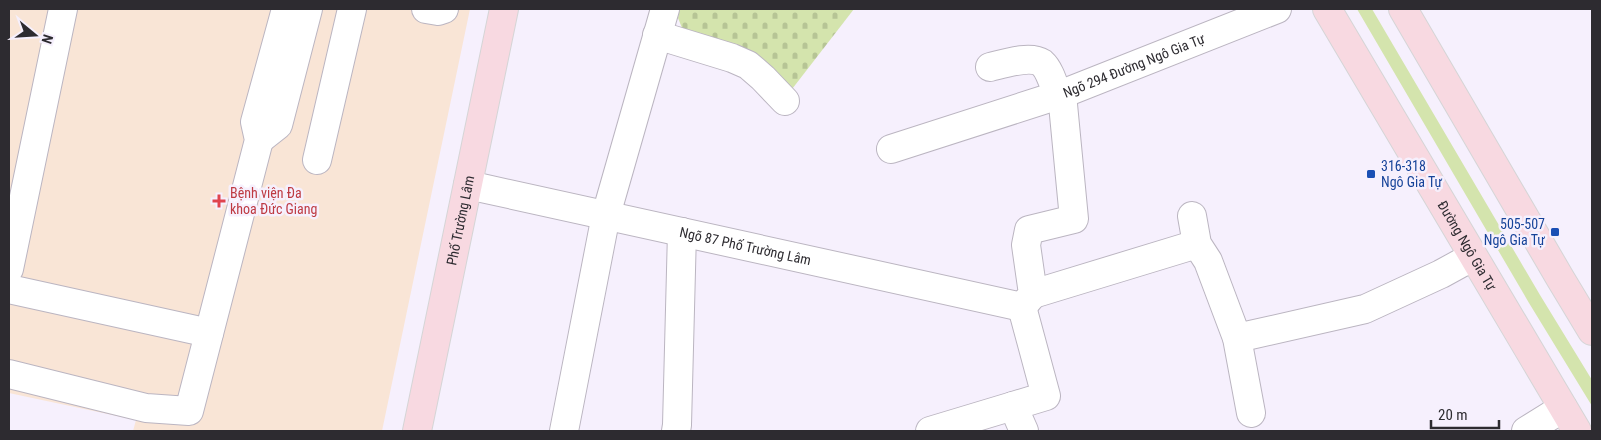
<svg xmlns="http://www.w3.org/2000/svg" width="1601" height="440" viewBox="0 0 1601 440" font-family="'Roboto Condensed',sans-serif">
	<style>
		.medical { fill: #f9e5d6 }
		.green { fill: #d4e4ad }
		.cemetery { fill: url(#cemetery-stones) }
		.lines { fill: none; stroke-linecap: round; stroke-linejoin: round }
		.minor-casing { stroke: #bbb5c1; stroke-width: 30 }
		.major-casing { stroke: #d5d5d6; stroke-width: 30 }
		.minor { stroke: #fff; stroke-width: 28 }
		.major { stroke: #f8d9e1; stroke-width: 28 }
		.transit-dot { fill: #1a4fb4; stroke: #f6f0fd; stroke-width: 2 }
		.health-dot { fill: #e0444e; stroke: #f6f0fd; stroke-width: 2 }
		.labels { text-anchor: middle; stroke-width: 5; stroke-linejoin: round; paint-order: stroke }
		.street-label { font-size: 14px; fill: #2d2b30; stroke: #f6f0fd }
		.transit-label { font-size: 14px; fill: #164399; stroke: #f6f0fd; text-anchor: start }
		.health-label { font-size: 14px; fill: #be3a42; stroke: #f6f0fd; text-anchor: start }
	</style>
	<defs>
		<pattern id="cemetery-stones" width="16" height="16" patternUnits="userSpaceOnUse" patternTransform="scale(1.25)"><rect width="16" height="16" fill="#d4e4ad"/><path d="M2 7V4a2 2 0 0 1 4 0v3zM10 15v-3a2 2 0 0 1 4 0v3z" fill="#b6c495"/></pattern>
	</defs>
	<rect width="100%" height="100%" fill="#f6f0fd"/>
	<path class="medical" d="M9,9H470L382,431H133L136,420L9,393Z"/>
	<path class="green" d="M1357,9H1372L1540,295L1592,380V406L1529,303Z"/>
	<path class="cemetery" d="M679,9H854L789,93L682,28L678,18Z"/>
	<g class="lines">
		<defs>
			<g id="minor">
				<path d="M426,9L438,11L444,9"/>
				<path d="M657,35L732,58L748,65L763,78L785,101"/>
				<path d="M990,67C1003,64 1030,55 1042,63C1050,70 1054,86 1058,96"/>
				<path d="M259,140L278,125L308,9"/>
				<path d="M891,149L1062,94"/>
				<path d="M317,160L352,9"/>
				<path id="s1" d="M468,185L1022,307"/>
				<path d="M1192,216L1197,244L1208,261L1237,338L1251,413"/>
				<path d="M9,269L63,9"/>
				<path d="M9,289L209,333"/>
				<path d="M1033,294L1197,244"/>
				<path id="s2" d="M1022,307L1033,294L1026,245L1029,230L1074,219L1062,94L1277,9"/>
				<path d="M1022,307L1046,396L1013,406L1024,431"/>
				<path d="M1237,338L1365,309L1441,274L1472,257"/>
				<path d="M9,374L146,408L189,411L259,140L255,122L286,9"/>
				<path d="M564,431L606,215L665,9"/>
				<path d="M676,431L677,425L682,232"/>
				<path d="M930,431L1013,406"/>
				<path d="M1526,431L1563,408"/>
			</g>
			<g id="major">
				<path id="s3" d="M1327,9L1577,431"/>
				<path d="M1403,9L1560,278L1592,331"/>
				<path id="s4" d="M417,431L504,9"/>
			</g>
		</defs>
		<use href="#minor" class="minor-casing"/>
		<use href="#major" class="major-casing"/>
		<use href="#minor" class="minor"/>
		<use href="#major" class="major"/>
	</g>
	<g class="transit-dot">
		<rect x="1366" y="169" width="10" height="10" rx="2.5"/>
		<rect x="1550" y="227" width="10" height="10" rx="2.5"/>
	</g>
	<path class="health-dot" d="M216.5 193.5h5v5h5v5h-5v5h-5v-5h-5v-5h5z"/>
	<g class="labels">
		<g class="street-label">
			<text dy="5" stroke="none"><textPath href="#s2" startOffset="331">Ngõ 294 Đường Ngô Gia Tự</textPath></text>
			<text dy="5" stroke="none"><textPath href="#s4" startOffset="215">Phố Trường Lâm</textPath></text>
			<text dy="5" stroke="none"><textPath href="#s1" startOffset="284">Ngõ 87 Phố Trường Lâm</textPath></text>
			<text dy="5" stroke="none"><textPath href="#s3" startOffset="275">Đường Ngô Gia Tự</textPath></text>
		</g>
		<g class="transit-label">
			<text x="1381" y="171">316-318<tspan x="1381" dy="16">Ngô Gia Tự</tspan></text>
			<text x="1545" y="229" text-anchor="end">505-507<tspan x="1545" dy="16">Ngô Gia Tự</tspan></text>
		</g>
		<g class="health-label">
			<text x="230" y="198">Bệnh viện Đa<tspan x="230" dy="16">khoa Đức Giang</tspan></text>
		</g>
	</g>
	<rect width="1601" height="440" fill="none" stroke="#2d2b30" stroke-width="20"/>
	<g transform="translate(35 35) rotate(108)" stroke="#f6f0fd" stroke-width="4" paint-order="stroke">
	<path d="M0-4L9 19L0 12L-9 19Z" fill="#2d2b30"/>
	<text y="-8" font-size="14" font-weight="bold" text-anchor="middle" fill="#2d2b30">N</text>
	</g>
	<path d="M1431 420v8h68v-8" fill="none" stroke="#2d2b30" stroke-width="2.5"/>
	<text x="1438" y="420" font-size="15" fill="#2d2b30" stroke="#f6f0fd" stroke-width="4" paint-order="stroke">20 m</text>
</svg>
